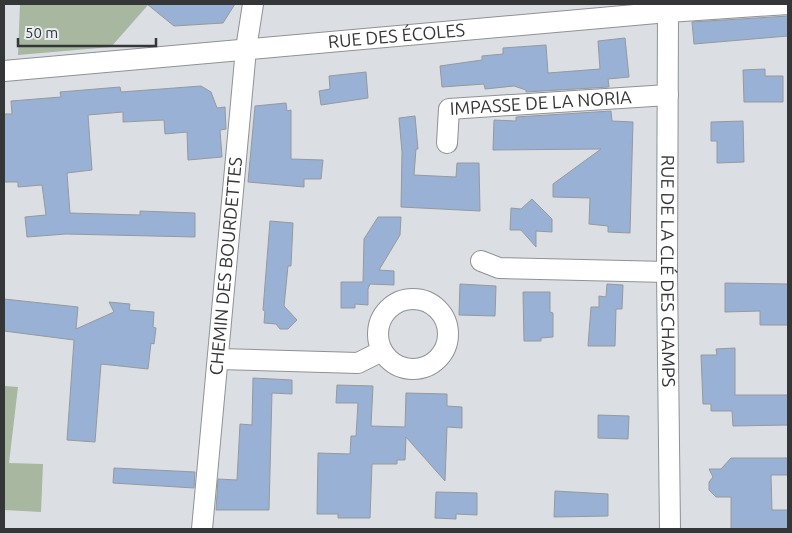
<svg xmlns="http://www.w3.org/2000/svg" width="792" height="533" viewBox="0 0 792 533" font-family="Ubuntu,sans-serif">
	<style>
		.green { fill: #a7b7a0 }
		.building { fill: #98b1d4; stroke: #96999e }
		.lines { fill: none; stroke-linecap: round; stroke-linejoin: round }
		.street-casing { stroke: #8e9196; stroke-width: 22 }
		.street { stroke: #fff; stroke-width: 20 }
		.labels { text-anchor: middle; stroke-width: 4.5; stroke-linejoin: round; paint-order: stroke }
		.street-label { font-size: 18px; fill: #353638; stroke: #e8ecf1 }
	</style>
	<rect width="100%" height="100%" fill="#dbdfe4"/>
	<path class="green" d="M20,4H148V5L111,47L18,55Z
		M4,386L18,387L9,463L43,464L41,512L4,510Z"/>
	<path class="building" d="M147,4H235L223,23L174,26Z
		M788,16V36L694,44L692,22Z
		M625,38L629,77L608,79L609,87L526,92V90L514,86L485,89L484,84L442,87L440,66L482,60V56L503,54V48L546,45L548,73L600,69L598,41Z
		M765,69V76H783V102H744L743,70Z
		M366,72L368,98L321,105L319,91L330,89L329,76Z
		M201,86L211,92L217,108L225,107L226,129L220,130L222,157L188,160L187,132L165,134L164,120L123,122V112L88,115L92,170L67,173L70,213L140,215V211L195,213V237L66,234L27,237L25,217L46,215L42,185L18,187V182H4V114H12L11,101L61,97L60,92L120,87L121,92Z
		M286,103L287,111L291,110V159L323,160L321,179H304V187L248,182L255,106Z
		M611,111L612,121L633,122L630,233L608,232V226L589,224L590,198L553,197V184L601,149L493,150L494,120L516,121V117Z
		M415,116L418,149H416L414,175L456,177L457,163H479L480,211L401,207L402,152L399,118Z
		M743,121L744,162L717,163V141H711V122Z
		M532,199L552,219V232L536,231V247L521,230H510L511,208L521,209Z
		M378,217H401L400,235L379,270L394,271V285L370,284L368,289V305L355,304V308H341V282H363L364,239Z
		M270,221L293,223L291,266H288L284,306L297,320L288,329H280L276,324L264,323L265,311L263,310Z
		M725,283L788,284V325H760V311L725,312Z
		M460,284L496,286L495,316L459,315Z
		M607,284L623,285L622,309H616L615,346H588L591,307H599V296L606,297Z
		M523,292H550V312L553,313V337L541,338V341H524Z
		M4,299L78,307L76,329L114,312L109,302L130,304L129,310L154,312L153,327L156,328L154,344L151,343L148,369L101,364L95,442L67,440L74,340L4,331Z
		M735,348V395H788V425L733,426L732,411H711V404H703L701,355H717L716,349Z
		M253,378L292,380V394L272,393L269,510H216L218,479L237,480L240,424L252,425Z
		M337,385L373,386L371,426L405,427L406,393L447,394V406L462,407V428L447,427L445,481L406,437L405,460H397V464H372L370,518H338V514H317L318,453L350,454L351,436H356L358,403H336Z
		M598,415L629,416L628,439L598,438Z
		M731,458H788V475H771L772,510H788V529H731V497H716L709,490V482L713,477L709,469H721Z
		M114,468L195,472L194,488L113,483Z
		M555,491L608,494V516L554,517Z
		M436,492L477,493V515L456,514V519L435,518Z"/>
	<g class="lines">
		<defs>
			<g id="street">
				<path id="s1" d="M668,12L667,272L670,529"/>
				<path id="s2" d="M4,71L668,12L788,4"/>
				<path id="s3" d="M447,143L449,109L668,95"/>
				<path d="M481,261L499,268L667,272"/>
				<circle cx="413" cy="334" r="35"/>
				<path d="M218,359L358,363L382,351"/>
				<path id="s4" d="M202,529L246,49L253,4"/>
			</g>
		</defs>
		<use href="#street" class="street-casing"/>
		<use href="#street" class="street"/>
	</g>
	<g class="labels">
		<g class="street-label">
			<text dy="6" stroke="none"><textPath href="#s2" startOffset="394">RUE DES ÉCOLES</textPath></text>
			<text dy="6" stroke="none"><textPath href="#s3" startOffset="126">IMPASSE DE LA NORIA</textPath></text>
			<text dy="6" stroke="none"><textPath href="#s4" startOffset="264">CHEMIN DES BOURDETTES</textPath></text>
			<text dy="6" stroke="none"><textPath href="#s1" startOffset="259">RUE DE LA CLÉ DES CHAMPS</textPath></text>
		</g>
	</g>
	<rect width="792" height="533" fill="none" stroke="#353638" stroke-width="10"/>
	<path d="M18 38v8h138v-8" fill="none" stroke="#353638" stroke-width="2.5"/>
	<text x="25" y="38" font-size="15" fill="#353638" stroke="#e8ecf1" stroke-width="4" paint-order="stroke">50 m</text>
</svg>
